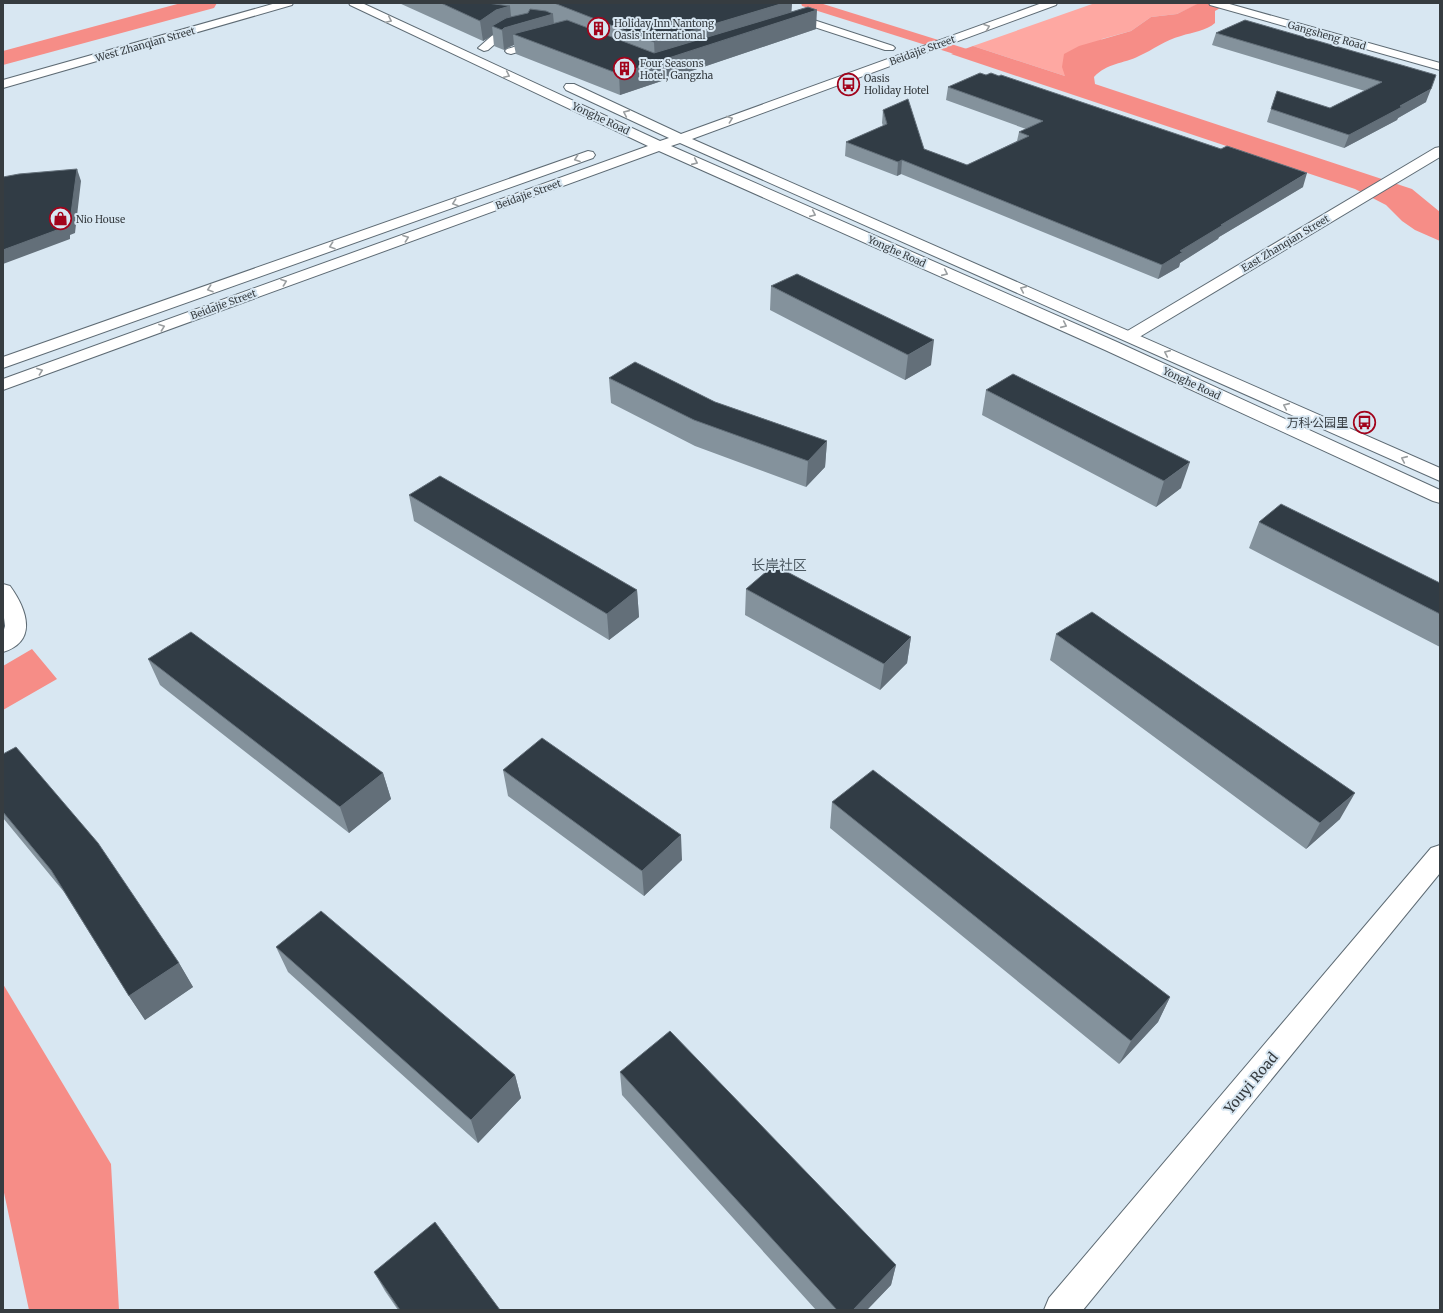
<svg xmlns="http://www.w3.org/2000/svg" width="1443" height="1313" viewBox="0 0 1443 1313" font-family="Merriweather,'Noto Sans SC',serif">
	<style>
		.green { fill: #fea8a2 }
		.water { fill: #f68d87 }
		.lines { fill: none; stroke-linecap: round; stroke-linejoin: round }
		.canal { fill: #f68d87; fill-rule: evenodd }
		.river { fill: #f68d87; fill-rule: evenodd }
		.minor-casing { stroke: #5e6b74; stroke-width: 2 }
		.major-casing { stroke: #5e6b74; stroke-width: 2 }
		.minor { fill: #fff; fill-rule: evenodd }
		.major { fill: #fff; fill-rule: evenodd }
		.wall { fill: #84929c }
		.shaded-wall { fill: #636f79 }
		.building { fill: #313c45; stroke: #636f79 }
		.oneway { stroke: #9a9ea0 }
		.labels { text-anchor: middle; stroke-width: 4; stroke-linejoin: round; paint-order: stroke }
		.far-poi-label { font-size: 10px; fill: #363c40; stroke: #d8e7f2; text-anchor: start }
		.far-street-label { font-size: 10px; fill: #363c40; stroke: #d8e7f2 }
		.poi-label { font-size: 12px; fill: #363c40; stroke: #d8e7f2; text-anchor: end }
		.quarter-label { font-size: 14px; fill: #4b5861; stroke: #d8e7f2 }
		.near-street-label { font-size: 14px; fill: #363c40; stroke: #d8e7f2 }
	</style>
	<rect width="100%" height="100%" fill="#d8e7f2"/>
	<path class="green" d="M1095,3L1198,4L1177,14L1151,17L1131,31L1102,39L1065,76L973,46Z"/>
	<path class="water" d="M1199,3H1229L1215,11V23C1206,31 1193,32 1181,36C1165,40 1153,50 1139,56C1123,64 1107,63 1094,77L1095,84L1412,189L1440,212V241L1415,230L1402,221L1386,205L1355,189L951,54L973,46L1065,76L1062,67L1064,54L1079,46L1131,31L1151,17L1177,14Z
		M32,649L57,679L3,710V666Z
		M3,984L111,1164L119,1310H29L3,1188Z"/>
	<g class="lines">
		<path class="canal" d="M801,3H820L999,59L1001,62L999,65L994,66L989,65L802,6Z"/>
		<path class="river" d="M181,3H217L214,8L3,65V51Z"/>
		<defs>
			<path id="minor" d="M276,3H293L292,5L3,88V80Z
				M746,3H762L893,46L895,48L893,50H885L747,5Z
				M1209,3H1226L1440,63V70L1210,5Z
				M522,26L526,27L527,29L526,31L504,36L488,50L484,51L478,48L496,32Z
				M544,38L548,39L550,41L548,43L511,54L507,53L505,51L507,49Z
				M1440,147V157L1136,339L1130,341L1124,339L1122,336L1124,333L1435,148Z
				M3,584L10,586C26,608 39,641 3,652V633L5,626L3,610Z
				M1440,845V873L1083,1310H1044L1049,1298L1431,848Z"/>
			<path id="major" d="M349,3H362L660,141L669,138L566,90L564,87L566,84H574L681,134L1042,3H1057L1056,5L692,139L1440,468V481L680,143L671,146L1117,342L1440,490V503L1433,501L1105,350L659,151L3,390V379L648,146L350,5Z
				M588,151L593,152L595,155L593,158L3,368V357Z"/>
		</defs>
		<use href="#minor" class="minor-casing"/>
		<use href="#major" class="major-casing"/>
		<use href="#minor" class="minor"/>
		<use href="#major" class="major"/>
	</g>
	<path class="wall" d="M399,3H792L791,12L816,29L620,95L516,54L514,45L507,48L504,50L494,46L493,35L483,41Z
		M1245,20L1426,102L1398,118L1397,120L1344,148L1267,122L1271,109L1330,108L1365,91L1212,45L1216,33Z
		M948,87L1303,187L1219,237L1218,239L1180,263L1179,267L1158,279L901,174L897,176L845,156L846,142L883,126L882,123L883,110L924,149L967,165L1017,141L1019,132L1026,129L946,100Z
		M771,286L931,365L905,380L770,310Z
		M609,378L715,402L827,441L825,467L806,487L695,446L611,403Z
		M986,390L1181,488L1156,507L982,415Z
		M409,495L637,590L639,617L609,640L414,521Z
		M1259,522L1440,583V647L1249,548Z
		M746,589L911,637L907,663L880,690L745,615Z
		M1056,634L1340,819L1306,849L1050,660Z
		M148,659L383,773L391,799L349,833L160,685Z
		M3,754L179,963L193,987L145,1020L129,996L64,892L3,818Z
		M503,770L682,860L644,896L508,796Z
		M832,802L1170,997L1158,1022L1119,1064L830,828Z
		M276,947L515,1075L521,1098L478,1143L288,972Z
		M620,1072L896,1265L891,1285L867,1310H816L622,1095Z
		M374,1272L500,1310H398L385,1291Z"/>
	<path class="shaded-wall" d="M784,3H792L791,18L817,10L816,29L620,95L619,74L655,62L654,42Z
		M510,6L512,26L553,14L555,34H513L514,45L507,48L504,50L502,30L492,26L493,35L483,41L480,21L496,10Z
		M1431,89L1426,102L1398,118L1397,120L1344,148L1349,135Z
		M902,160L901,174L897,176L898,162Z
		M77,169L81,181L75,233L70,235V239L3,264V250L65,223Z
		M1307,173L1303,187L1219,237L1218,239L1180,263L1179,267L1158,279L1162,265L1180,251L1221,225Z
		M934,340L931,365L905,380L908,355Z
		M827,441L825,467L806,487L808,461Z
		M1190,462L1181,488L1156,507L1164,481Z
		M637,590L639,617L609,640L607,614Z
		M911,637L907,663L880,690L884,664Z
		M383,773L391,799L349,833L340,807Z
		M1355,793L1340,819L1306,849L1320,823Z
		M681,835L682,860L644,896L642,871Z
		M179,963L193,987L145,1020L129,996Z
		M1170,997L1158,1022L1119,1064L1131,1041Z
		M515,1075L521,1098L478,1143L471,1120Z
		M896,1265L891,1285L867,1310H853Z"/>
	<path class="building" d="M441,3H487L510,6L496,10L480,21Z
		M554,3H784L654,42Z
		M808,7L817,10L619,74L513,34L567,20L654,53Z
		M530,9L546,11L553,14L504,28L502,30L492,26L506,18L528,13Z
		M1245,20L1436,75L1431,89L1400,106L1402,107L1349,135L1271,109L1277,91L1330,108L1382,82L1216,33Z
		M980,73L986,75L991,73L999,76L1001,75L1221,149L1227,146L1307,173L1221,225H1223L1180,251L1183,252L1162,265L902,160L898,162L846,142L887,124L883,110L908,99L924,149L967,165L1029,136L1019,132L1043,121L948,87Z
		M77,169L70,221L65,223V227L3,250V177L19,174Z
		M797,274L934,340L908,355L771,286Z
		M635,362L715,402L827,441L808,461L694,420L609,378Z
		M1013,374L1190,462L1164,481L986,390Z
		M440,476L637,590L607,614L409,495Z
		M1281,504L1440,583V614L1259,522Z
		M774,565L911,637L884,664L746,589Z
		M1092,612L1355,793L1320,823L1056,634Z
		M191,632L383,773L340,807L148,659Z
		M542,738L681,835L642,871L503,770Z
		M16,747L98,843L179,963L129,996L51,870L3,812V754Z
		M873,770L1170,997L1131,1041L832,802Z
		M321,911L515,1075L471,1120L276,947Z
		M670,1031L896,1265L853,1310H837L620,1072Z
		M435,1222L500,1310H400L374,1272Z"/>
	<defs><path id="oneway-chevron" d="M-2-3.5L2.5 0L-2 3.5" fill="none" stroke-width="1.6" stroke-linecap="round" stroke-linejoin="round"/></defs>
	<g class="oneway">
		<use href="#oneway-chevron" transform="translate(389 20) rotate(25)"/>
		<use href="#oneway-chevron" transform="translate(987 27) rotate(-20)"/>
		<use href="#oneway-chevron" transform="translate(507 75) rotate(25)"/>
		<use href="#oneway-chevron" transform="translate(626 113) rotate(-156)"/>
		<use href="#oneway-chevron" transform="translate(730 119) rotate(-20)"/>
		<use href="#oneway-chevron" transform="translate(577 159) rotate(160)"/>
		<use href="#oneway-chevron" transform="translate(695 162) rotate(24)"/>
		<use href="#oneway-chevron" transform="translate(455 203) rotate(161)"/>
		<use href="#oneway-chevron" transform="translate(813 214) rotate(24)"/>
		<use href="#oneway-chevron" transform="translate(406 238) rotate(-20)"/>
		<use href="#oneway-chevron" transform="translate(332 246) rotate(161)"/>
		<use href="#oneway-chevron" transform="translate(945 273) rotate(24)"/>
		<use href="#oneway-chevron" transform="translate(284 282) rotate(-20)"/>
		<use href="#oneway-chevron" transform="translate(210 289) rotate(161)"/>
		<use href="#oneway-chevron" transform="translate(1023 289) rotate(-156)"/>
		<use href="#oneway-chevron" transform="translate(1064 325) rotate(24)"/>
		<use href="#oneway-chevron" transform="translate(162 327) rotate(-20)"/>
		<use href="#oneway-chevron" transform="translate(1167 353) rotate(-156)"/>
		<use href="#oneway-chevron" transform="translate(40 371) rotate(-20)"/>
		<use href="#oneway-chevron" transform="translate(1286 406) rotate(-156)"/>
		<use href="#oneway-chevron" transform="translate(1404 459) rotate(-156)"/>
	</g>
	<defs>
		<symbol id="building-ring" viewBox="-11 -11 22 22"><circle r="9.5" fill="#d8e7f2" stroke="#a2041c" stroke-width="1.5"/><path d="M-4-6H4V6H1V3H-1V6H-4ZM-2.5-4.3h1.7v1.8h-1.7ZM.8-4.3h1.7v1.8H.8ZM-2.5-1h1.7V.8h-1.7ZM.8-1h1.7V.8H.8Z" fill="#a2041c"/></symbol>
		<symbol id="bus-ring" viewBox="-11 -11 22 22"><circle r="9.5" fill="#d8e7f2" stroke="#a2041c" stroke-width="1.5"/><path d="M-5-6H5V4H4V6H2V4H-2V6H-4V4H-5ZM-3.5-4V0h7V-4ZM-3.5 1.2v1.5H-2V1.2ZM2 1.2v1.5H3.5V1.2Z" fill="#a2041c"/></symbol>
		<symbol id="shop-ring" viewBox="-11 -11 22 22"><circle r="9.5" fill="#d8e7f2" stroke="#a2041c" stroke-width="1.5"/><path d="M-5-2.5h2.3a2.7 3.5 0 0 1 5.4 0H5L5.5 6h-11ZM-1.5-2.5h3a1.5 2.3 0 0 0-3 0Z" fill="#a2041c"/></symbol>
	</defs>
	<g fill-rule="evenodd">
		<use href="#building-ring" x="586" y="16" width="25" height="25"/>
		<use href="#building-ring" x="612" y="56" width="25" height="25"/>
		<use href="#bus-ring" x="836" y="72" width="25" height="25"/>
		<use href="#shop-ring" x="48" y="206" width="25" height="25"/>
		<use href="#bus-ring" x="1352" y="410" width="25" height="25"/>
	</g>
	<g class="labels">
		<g class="far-poi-label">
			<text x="614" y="27">Holiday Inn Nantong<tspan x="614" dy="12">Oasis International</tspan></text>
			<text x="640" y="67">Four Seasons<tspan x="640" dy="12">Hotel, Gangzha</tspan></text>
			<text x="864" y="82">Oasis<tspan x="864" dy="12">Holiday Hotel</tspan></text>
			<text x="76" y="223">Nio House</text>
		</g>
		<g class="far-street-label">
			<text transform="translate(1327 35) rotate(16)" y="4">Gangsheng Road</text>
			<text transform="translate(145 44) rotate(-16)" y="4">West Zhanqian Street</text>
			<text transform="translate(922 50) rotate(-20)" y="4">Beidajie Street</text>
			<text transform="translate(601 118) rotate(25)" y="4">Yonghe Road</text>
			<text transform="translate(528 194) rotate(-20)" y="4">Beidajie Street</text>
			<text transform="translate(1285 243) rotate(-31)" y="4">East Zhanqian Street</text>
			<text transform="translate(897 251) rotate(24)" y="4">Yonghe Road</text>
			<text transform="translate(223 304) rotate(-20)" y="4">Beidajie Street</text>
			<text transform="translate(1192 383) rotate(25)" y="4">Yonghe Road</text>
		</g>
		<g class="poi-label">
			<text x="1348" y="427">万科·公园里</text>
		</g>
		<g class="quarter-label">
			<text x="779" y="570">长岸社区</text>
		</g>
		<g class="near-street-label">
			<text transform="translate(1251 1083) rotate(-50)" y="5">Youyi Road</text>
		</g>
	</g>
	<rect width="1443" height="1313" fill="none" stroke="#363c40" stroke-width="8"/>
</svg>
